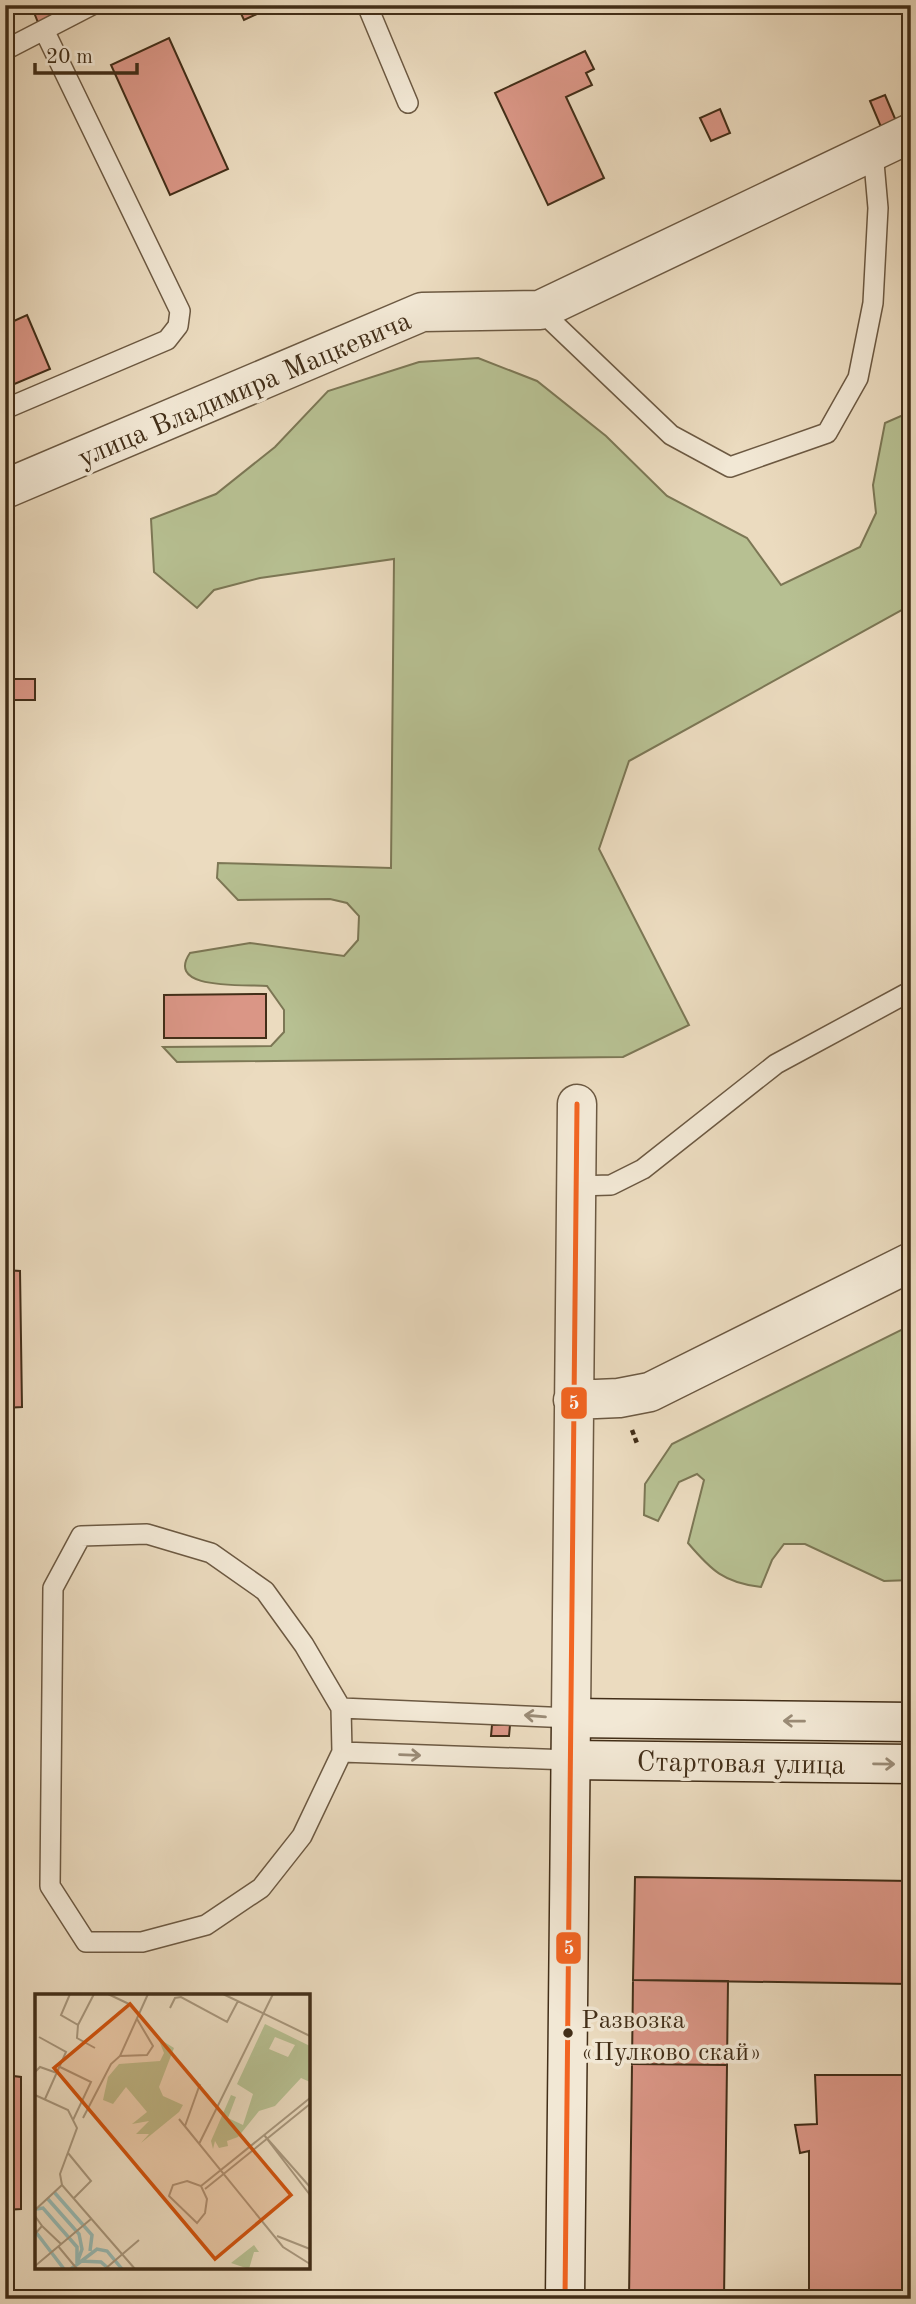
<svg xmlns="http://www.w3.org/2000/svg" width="916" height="2304" viewBox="0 0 916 2304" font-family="'Old Standard TT',serif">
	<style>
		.green { fill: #b7c092; stroke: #7c7755; stroke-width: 2 }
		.building { fill: #da9686; stroke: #422e18; stroke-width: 2 }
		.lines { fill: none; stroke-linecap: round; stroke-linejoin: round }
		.lane-casing { stroke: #6c5942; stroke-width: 22 }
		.street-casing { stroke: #6c5942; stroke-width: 41 }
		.secondary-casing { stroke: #422e18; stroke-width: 41 }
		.path { stroke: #422e18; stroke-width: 4.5; stroke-dasharray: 5 3.5; stroke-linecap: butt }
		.lane { stroke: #f2e8d5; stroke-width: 19 }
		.street { stroke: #f2e8d5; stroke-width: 38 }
		.secondary { stroke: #f2e8d5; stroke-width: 38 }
		.bus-1-casing { stroke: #f2e8d5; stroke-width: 10 }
		.bus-1 { stroke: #f26522; stroke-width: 5 }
		.oneway { stroke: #9a8b76 }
		.bus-dot { fill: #422e18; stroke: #f2e8d5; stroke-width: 2.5 }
		.labels { text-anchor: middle; stroke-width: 7; stroke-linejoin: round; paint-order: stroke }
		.bus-label { font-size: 26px; fill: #422e18; stroke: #f2e8d5; text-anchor: start }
		.street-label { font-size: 28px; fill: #422e18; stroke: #f2e8d5 }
		.inset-river { fill: none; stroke: #98bbb5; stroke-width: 3.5 }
		.inset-road { fill: none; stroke: #a7967c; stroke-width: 2 }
		.view { fill: #cf530e; fill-opacity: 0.15; stroke: #cf530e; stroke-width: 3.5 }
		.inset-edge { fill: none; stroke: #422e18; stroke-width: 3.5 }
		.line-badge { stroke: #f2e8d5; stroke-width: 2.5 }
		.badge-label { font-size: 19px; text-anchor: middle; font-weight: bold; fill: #fff }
	</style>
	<rect width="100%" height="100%" fill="#ebdbbf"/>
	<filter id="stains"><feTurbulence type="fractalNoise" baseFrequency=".00286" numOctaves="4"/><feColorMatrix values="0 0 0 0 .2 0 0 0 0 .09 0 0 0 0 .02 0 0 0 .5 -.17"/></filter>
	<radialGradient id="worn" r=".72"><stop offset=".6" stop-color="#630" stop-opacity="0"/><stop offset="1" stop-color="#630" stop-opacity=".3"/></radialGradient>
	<path class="green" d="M478,358L537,381L606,436L667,496L747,538L781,585L860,547L876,513L873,485L885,423L910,412L911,605L629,761L599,849L689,1025L623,1057L177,1062L163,1047L271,1046L284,1032V1010L267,986C246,984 164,991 190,953L250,943L344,956L358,940L359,916L347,903L330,899L238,900L217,878L218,863L391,868L394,559L260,578L214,590L197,608L154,572L151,519L216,494L275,447L328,391L419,362Z
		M911,1325V1580L884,1581L805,1544H784L772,1560L761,1587C724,1583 711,1570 688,1543L704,1480L697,1474L679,1482L658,1521L644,1515L645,1484L672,1444Z"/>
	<path class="building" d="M42,5H81L39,25L33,10Z
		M237,5H276L244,20Z
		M169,38L228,169L170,195L111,65Z
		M585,51L594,69L586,73L592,85L566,97L604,178L548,205L495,93Z
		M885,95L896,121L881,127L870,101Z
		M720,109L730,133L711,141L700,118Z
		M27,315L50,369L5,388V325Z
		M12,679H35V700H13Z
		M5,832H7L5,967Z
		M266,994V1038H164V995Z
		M5,1270L20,1271L22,1407L5,1408Z
		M492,1725H510L509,1736H491Z
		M635,1877L911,1881V1984L633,1980Z
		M633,1980L728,1981L727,2065L632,2064Z
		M632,2064L727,2065L724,2299H629Z
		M5,2075L21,2077V2209L5,2210Z
		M815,2075H911V2299H809V2151L800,2153L795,2125L817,2124Z"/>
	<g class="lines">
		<defs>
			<path id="lane" d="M367,5L408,103
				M5,50L92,5
				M540,310L671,435L730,467L827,433L858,378L873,303L878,208L873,151
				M5,409L167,340L178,326L180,311L44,30
				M576,1186L611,1185L643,1169L776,1064L911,991
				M147,1534L211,1553L265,1591L304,1645L341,1708L342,1752L302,1836L261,1888L206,1925L142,1942H86L50,1886L53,1588L81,1536Z
				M341,1708L571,1718
				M342,1752L570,1760"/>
			<path id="street" d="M5,489L422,312L540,310L911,133
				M573,1400L619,1398L650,1392L911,1262
				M571,1718L577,1104"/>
			<path id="secondary" d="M570,1760L911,1764
				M565,2299L571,1718L911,1722"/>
		</defs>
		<use href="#lane" class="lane-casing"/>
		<use href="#street" class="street-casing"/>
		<use href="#secondary" class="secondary-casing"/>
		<path class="path" d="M632,1430L638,1446"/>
		<use href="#lane" class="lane"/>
		<use href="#street" class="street"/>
		<use href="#secondary" class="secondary"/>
		<defs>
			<path id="bus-1" d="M565,2299L577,1104"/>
		</defs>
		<use href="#bus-1" class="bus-1-casing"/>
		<use href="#bus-1" class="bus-1"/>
	</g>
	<defs><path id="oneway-shaft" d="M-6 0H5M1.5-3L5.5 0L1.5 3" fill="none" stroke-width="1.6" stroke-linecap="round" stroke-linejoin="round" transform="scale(1.75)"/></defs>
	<g class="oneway">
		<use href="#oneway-shaft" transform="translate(535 1716) rotate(-175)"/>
		<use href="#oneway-shaft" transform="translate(794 1721) rotate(-179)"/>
		<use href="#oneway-shaft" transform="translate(410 1755) rotate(2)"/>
		<use href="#oneway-shaft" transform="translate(884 1764) rotate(1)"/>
	</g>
	<circle class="bus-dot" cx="568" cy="2033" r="6"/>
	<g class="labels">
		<g class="bus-label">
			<text x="581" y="2028">Развозка<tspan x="581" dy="32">«Пулково скай»</tspan></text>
		</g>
		<g class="street-label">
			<text transform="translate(244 388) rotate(-23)" y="10">улица Владимира Мацкевича</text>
			<text transform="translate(741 1762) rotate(1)" y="10">Стартовая улица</text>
		</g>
	</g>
	<g transform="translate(35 1994)">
		<rect width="275" height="275" fill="#ebdbbf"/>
		<path d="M230,30L275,52V88L266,84L240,112L224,117L203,143L192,147L193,152L184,154L180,147L178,155L176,147L196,101L201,103L193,124L208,131L218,100L202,90ZM240,43L260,51L253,63L234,55ZM123,44L139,54L124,93L128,102L148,111L144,118L106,149L114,140H101L114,127L97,130L112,118L91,93L78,110L68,106L73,83L84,70L125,67L129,59ZM219,251L224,258H219L214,275L196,269Z" fill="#b7c092" fill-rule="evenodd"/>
		<path class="inset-river" d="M19,198L57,241L55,257M1,215L8,214L42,253V269L47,255L44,240L12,204M0,237L29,275M45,267L66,268L74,275M36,275L62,255L72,257L87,275"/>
		<path class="inset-road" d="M35,0L26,21L43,31L42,44L60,54M73,0L94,10M188,0L275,42M135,14L140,4L146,3L192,28L203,7M43,31L59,0M4,43L31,58L10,105M85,62L112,61L118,52L102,25M25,73L56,88L38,126M0,78L5,73L22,79M0,101L33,116L42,134L25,180L27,191M48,124L76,70L85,62L113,0M144,125L248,253L275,270M150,132L165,90M164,150L238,0M33,159L56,187L39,204M152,187L166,192L172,205L170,219L162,229L134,202L138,191ZM166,192L275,104M275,193L229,141L275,201M170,195L275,110M0,216L27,191L100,275M0,222L7,232L0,240M7,232L26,250M242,242L275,255M23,252L42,275M0,272L56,225M70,275L104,246"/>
		<path class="view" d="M95,10L256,201L180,265L19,74Z"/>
		<rect width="275" height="275" class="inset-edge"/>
	</g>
	<g class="line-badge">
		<rect x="560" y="1386" width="28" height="34" rx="7" fill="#f26522"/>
		<rect x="555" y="1931" width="27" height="34" rx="7" fill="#f26522"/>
	</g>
	<g class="badge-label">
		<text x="574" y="1409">5</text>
		<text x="569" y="1954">5</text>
	</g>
	<rect width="916" height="2304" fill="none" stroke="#ebdbbf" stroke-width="28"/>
	<rect x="7" y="7" width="902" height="2290" fill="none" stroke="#422e18" stroke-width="3.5"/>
	<rect x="14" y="14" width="888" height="2276" fill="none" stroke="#422e18" stroke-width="2"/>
	<path d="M35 63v10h102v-10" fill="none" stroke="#422e18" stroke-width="3.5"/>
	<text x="46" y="63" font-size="21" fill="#422e18" stroke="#f2e8d5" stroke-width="5" paint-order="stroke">20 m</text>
	<rect width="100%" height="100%" filter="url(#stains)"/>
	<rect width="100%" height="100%" fill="url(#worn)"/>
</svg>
